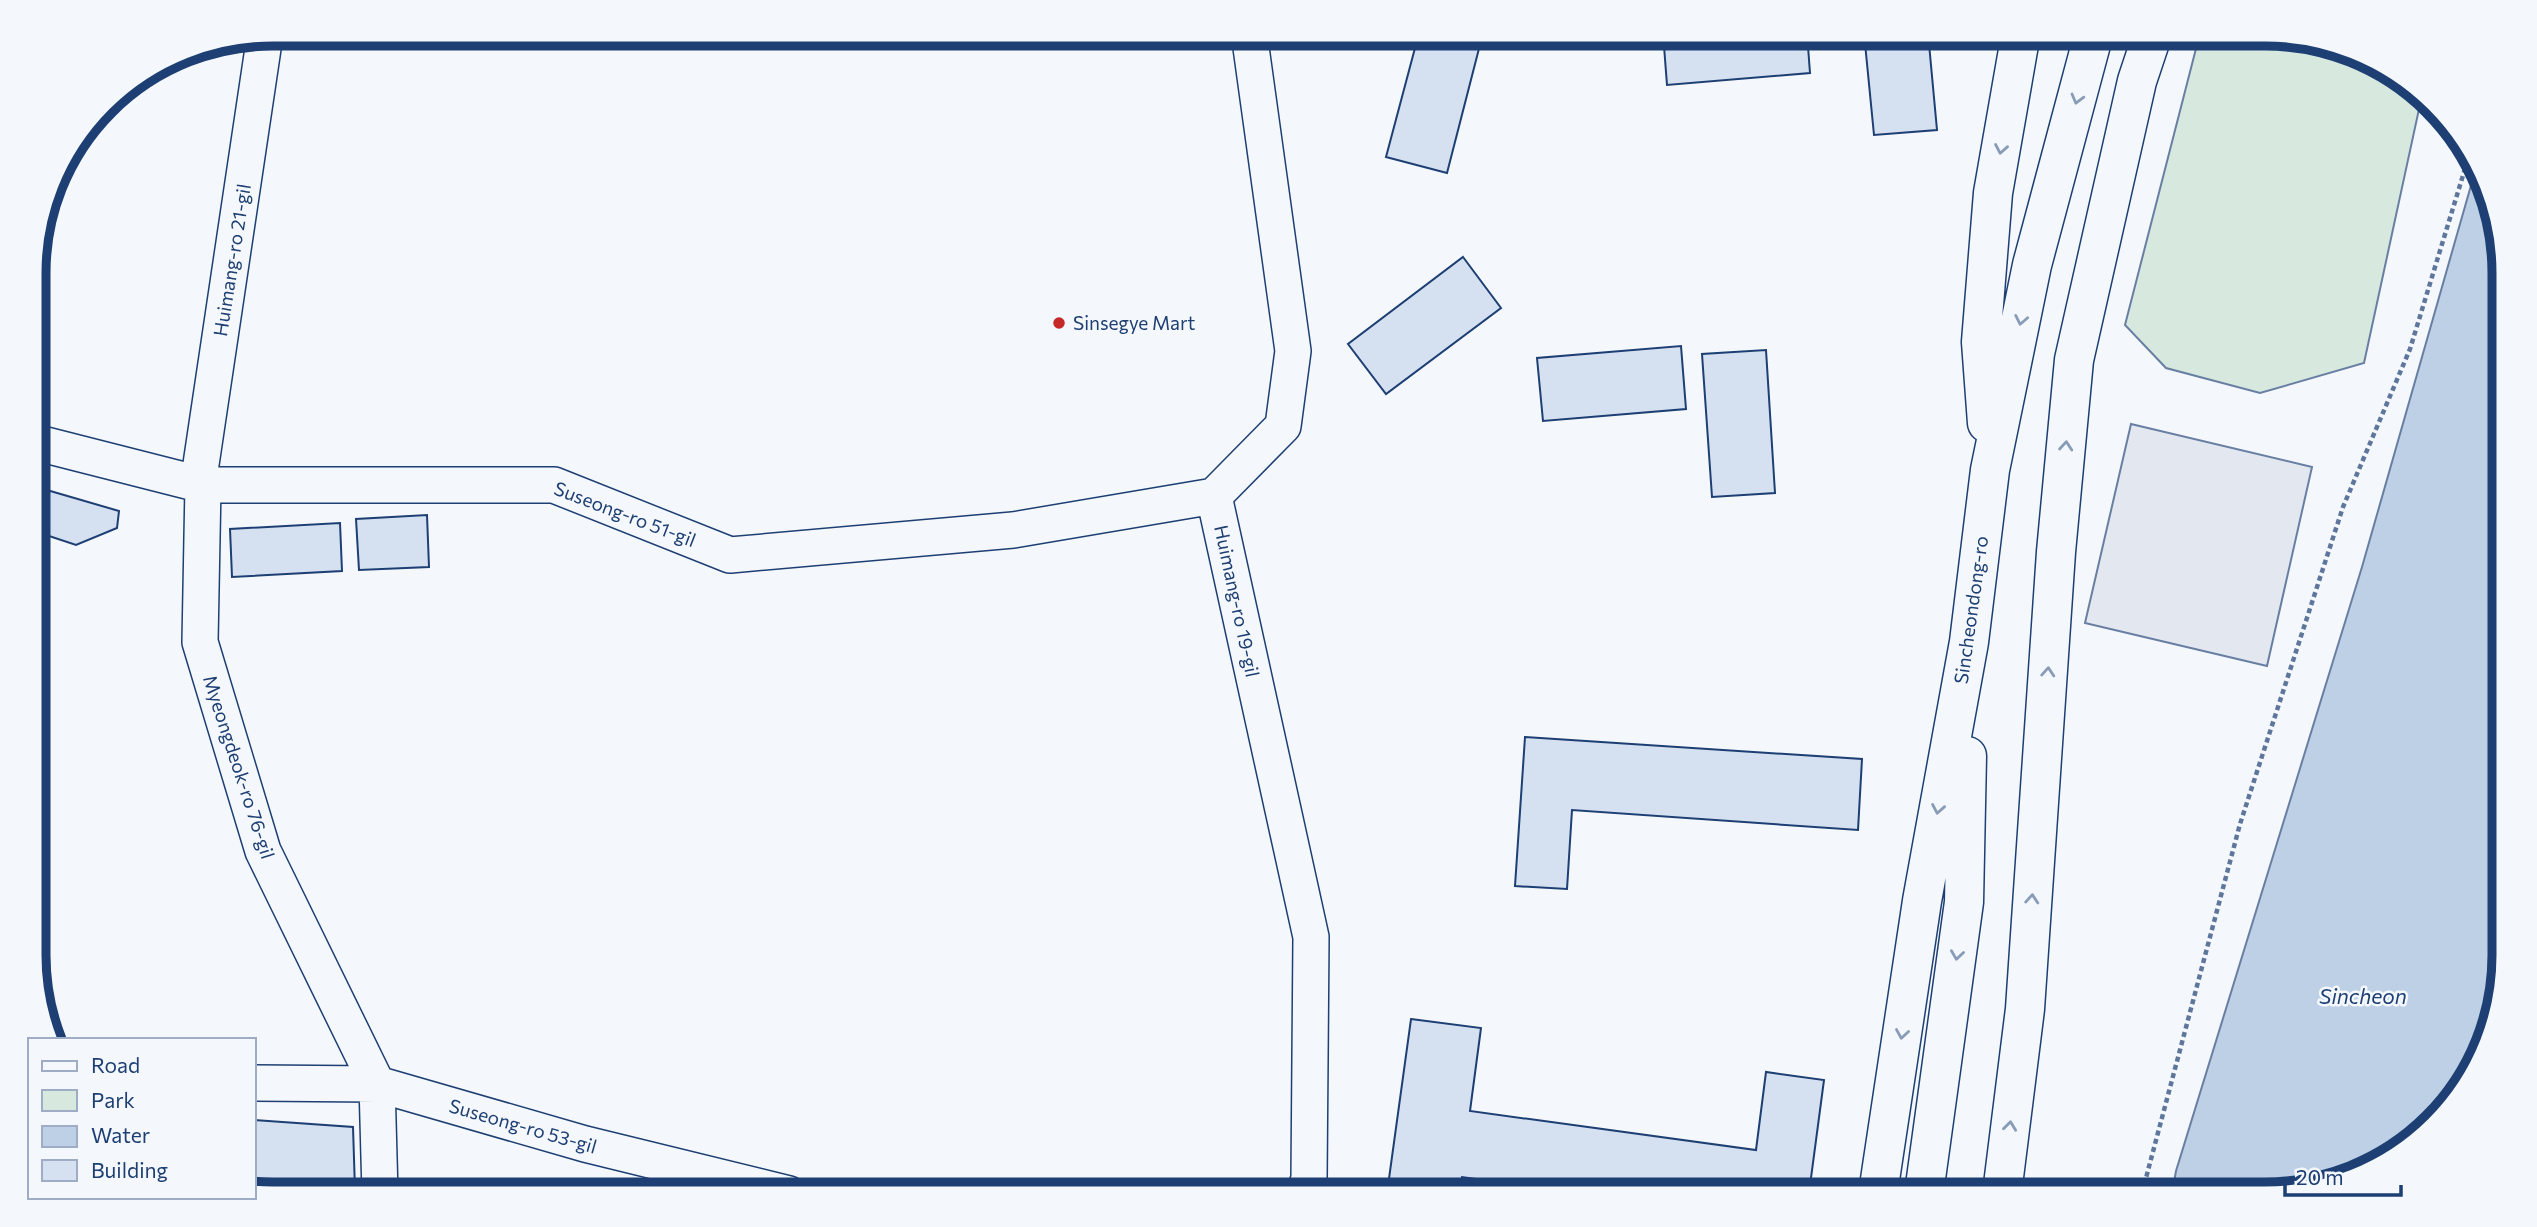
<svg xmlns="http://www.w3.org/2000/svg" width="2537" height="1227" viewBox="0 0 2537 1227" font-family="Commissioner,sans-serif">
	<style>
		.green { fill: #d7e8df; stroke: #687fa3; stroke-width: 2 }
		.parking { fill: #e3e8f0; stroke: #687fa3; stroke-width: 2 }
		.water { fill: #bed0e5; stroke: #687fa3; stroke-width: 2 }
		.building { fill: #d5e0f0; stroke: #1d3f73; stroke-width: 2 }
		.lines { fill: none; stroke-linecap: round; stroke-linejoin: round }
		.minor-casing { stroke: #1d3f73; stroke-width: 38 }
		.secondary-casing { stroke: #1d3f73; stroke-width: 41 }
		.path { stroke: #5e769c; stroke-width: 4.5; stroke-dasharray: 5 3.5; stroke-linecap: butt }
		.minor { stroke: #f4f7fb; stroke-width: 35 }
		.secondary { stroke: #f4f7fb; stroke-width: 38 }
		.oneway { stroke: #889bb7 }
		.poi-dot { fill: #c62828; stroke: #f4f7fb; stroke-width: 2.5 }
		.labels { text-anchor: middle; stroke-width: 5; stroke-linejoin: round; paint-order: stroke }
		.street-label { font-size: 19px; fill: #1d3f73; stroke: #f4f7fb }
		.poi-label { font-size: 19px; fill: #1d3f73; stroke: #f4f7fb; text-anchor: start }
		.water-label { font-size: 21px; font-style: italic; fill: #1d3f73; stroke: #f4f7fb }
		.rim { fill: none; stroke: #1d3f73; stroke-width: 9 }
	</style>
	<rect width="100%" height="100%" fill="#f4f7fb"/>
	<path class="green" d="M2200,33H2264L2370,58L2421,100L2364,363L2260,393L2166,368L2125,325Z"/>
	<path class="parking" d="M2131,424L2312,467L2267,666L2085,623Z"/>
	<path class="water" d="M2474,175L2502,242L2504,955L2479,1060L2397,1154L2280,1193H2172L2176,1171L2362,567Z"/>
	<path class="building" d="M1419,33H1483L1447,173L1386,157Z
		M1663,33H1807L1810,73L1667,85Z
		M1864,33H1928L1937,130L1874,135Z
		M1463,257L1501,308L1386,394L1348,344Z
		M1681,346L1686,409L1543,421L1537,358Z
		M1766,350L1775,493L1712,497L1702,354Z
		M40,488L119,511L117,528L76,545L34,531V503Z
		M427,515L429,567L359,570L356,519Z
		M340,523L342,571L232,577L230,529Z
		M1525,737L1862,759L1858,830L1572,810L1567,889L1515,886Z
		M1411,1019L1481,1028L1470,1111L1756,1150L1766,1072L1824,1080L1809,1193H1583L1462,1177L1459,1193H1387Z
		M254,1120L353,1127L355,1190L280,1188L254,1179Z"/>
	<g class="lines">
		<defs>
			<path id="minor" d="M265,35L200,471L203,485L200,642L263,851L377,1084L380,1194
				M34,442L203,485H554L730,555L1013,530L1214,496
				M1214,496L1311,937L1309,1180L1303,1193
				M1214,496L1283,426L1293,351L1249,33
				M254,1083L377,1084L585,1144L789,1194"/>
			<path id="secondary" d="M1987,423L1981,342L1993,193L2021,33
				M1878,1193L1922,901L1969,642L1990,470L2032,265L2094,33
				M1924,1193L1964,902L1967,756
				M2002,1193L2025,1009L2056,552L2074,360L2137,81L2153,33"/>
		</defs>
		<use href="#minor" class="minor-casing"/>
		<use href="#secondary" class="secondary-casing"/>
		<path class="path" d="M2142,1193L2240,824L2343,507L2410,349L2468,159"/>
		<use href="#minor" class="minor"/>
		<use href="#secondary" class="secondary"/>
	</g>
	<defs><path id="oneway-chevron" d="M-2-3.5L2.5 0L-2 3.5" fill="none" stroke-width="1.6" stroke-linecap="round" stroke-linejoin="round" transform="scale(1.75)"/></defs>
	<g class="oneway">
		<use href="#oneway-chevron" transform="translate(2077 99) rotate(105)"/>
		<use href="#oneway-chevron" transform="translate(2001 149) rotate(100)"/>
		<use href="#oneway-chevron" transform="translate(2021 320) rotate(101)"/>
		<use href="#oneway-chevron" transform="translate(2066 446) rotate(-85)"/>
		<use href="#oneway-chevron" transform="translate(2048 672) rotate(-86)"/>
		<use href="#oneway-chevron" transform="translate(1938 809) rotate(100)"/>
		<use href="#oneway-chevron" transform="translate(2032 899) rotate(-86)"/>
		<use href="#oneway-chevron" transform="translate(1957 955) rotate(98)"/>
		<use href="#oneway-chevron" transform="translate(1902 1034) rotate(99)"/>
		<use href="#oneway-chevron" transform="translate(2010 1126) rotate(-83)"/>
	</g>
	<circle class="poi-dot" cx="1059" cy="323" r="7"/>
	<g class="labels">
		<g class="street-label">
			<text transform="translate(232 260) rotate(-81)" y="7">Huimang-ro 21-gil</text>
			<text transform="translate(625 514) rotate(21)" y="7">Suseong-ro 51-gil</text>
			<text transform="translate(1237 601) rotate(78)" y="7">Huimang-ro 19-gil</text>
			<text transform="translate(1971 610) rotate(-82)" y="7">Sincheondong-ro</text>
			<text transform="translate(239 767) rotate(72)" y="7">Myeongdeok-ro 76-gil</text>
			<text transform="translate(523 1126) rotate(16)" y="7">Suseong-ro 53-gil</text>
		</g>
		<g class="poi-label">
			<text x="1073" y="330">Sinsegye Mart</text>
		</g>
		<g class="water-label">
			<text x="2363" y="1004">Sincheon</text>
		</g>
	</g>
	<path d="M0 0H2537V1227H0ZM273 46H2265A227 227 0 0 1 2492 273V955A227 227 0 0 1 2265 1182H273A227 227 0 0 1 46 955V273A227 227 0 0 1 273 46Z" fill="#f4f7fb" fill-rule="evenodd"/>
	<path class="rim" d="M273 46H2265A227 227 0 0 1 2492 273V955A227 227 0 0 1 2265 1182H273A227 227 0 0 1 46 955V273A227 227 0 0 1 273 46Z"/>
	<rect x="28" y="1038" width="228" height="161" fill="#f4f7fb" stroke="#9eadc5" stroke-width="2"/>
	<rect x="42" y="1061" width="35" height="10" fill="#f4f7fb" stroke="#9eadc5" stroke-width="2"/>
	<text x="91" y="1073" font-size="21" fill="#1d3f73">Road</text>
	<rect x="42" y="1090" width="35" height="21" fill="#d7e8df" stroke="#9eadc5" stroke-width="2"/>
	<text x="91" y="1108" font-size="21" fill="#1d3f73">Park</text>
	<rect x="42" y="1126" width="35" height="21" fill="#bed0e5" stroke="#9eadc5" stroke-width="2"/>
	<text x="91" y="1143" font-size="21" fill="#1d3f73">Water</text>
	<rect x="42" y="1160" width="35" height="21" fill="#d5e0f0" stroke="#9eadc5" stroke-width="2"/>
	<text x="91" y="1178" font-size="21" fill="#1d3f73">Building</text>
	<path d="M2285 1185v10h116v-10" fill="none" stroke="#1d3f73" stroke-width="3.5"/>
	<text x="2296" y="1185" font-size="21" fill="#1d3f73" stroke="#f4f7fb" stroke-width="5" paint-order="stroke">20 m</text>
</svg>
